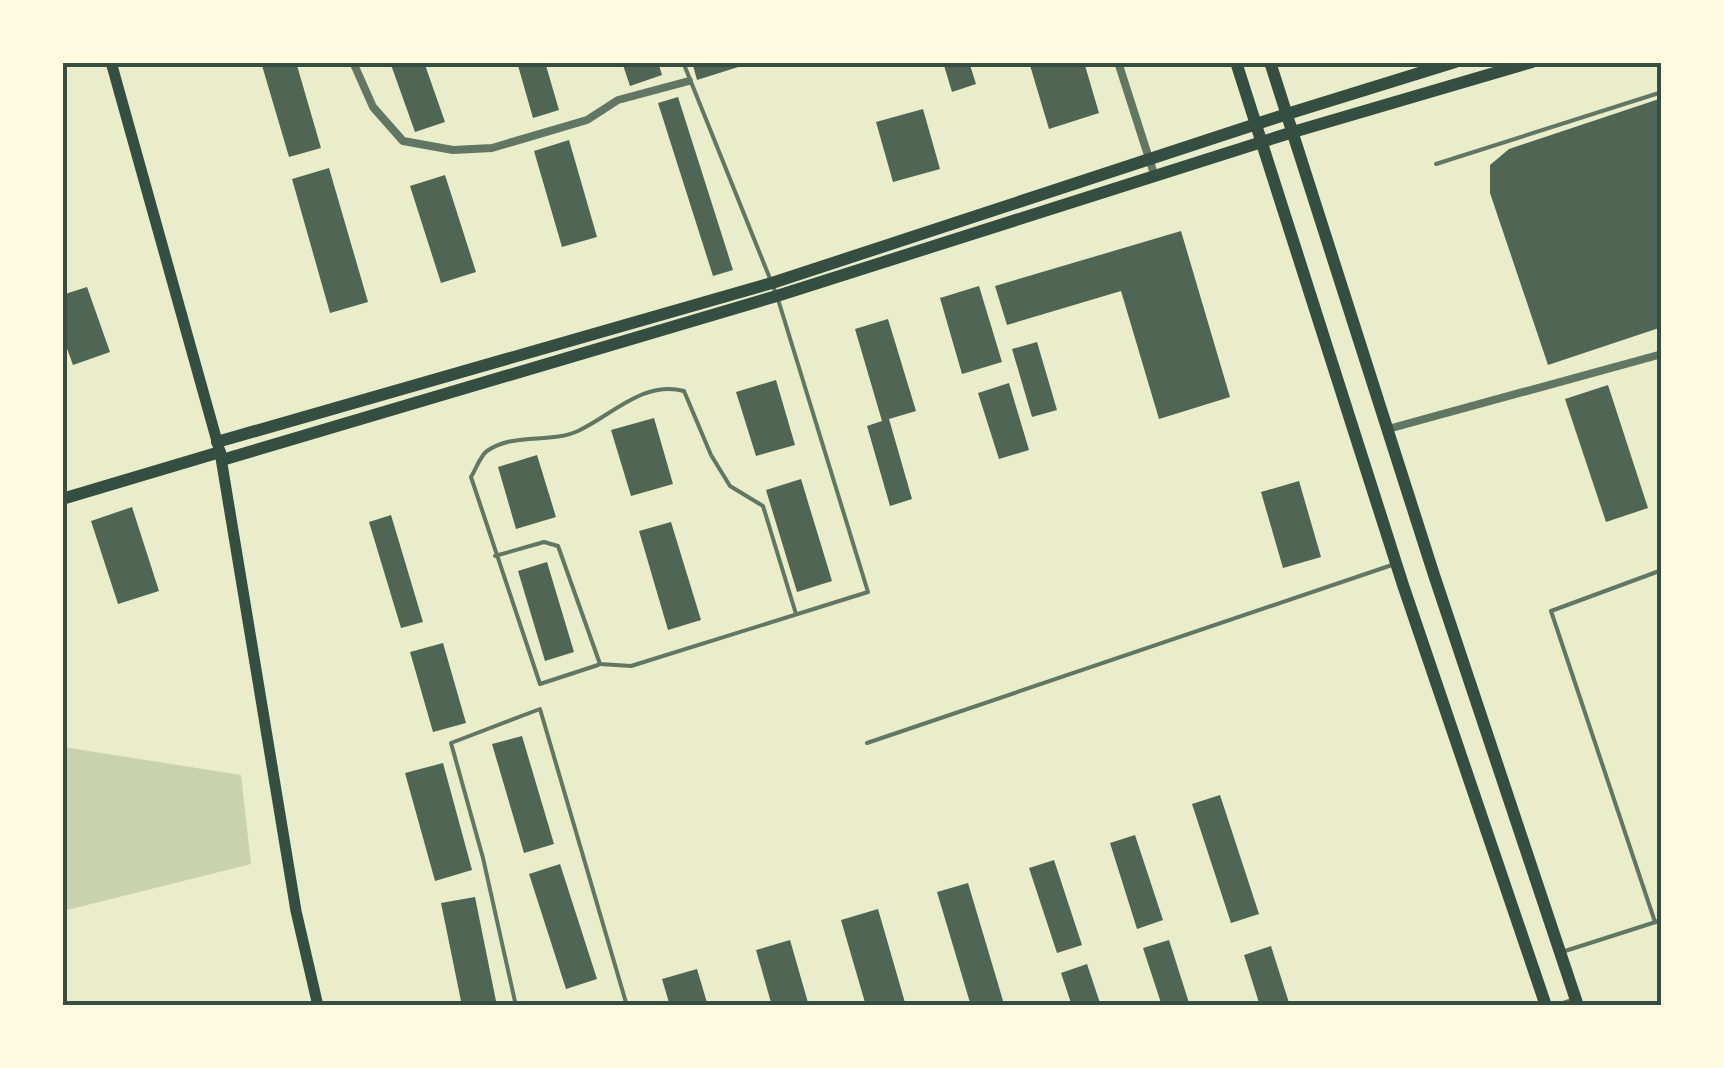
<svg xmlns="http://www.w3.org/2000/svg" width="1724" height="1068" viewBox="0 0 1724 1068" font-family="Helvetica,sans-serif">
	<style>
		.green { fill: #cad2ad }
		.building { fill: #4f6655 }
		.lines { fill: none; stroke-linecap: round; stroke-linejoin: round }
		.service { stroke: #617663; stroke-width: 4 }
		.minor { stroke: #617663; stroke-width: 8 }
		.secondary { stroke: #344e41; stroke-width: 11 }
		.primary { stroke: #344e41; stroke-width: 12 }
		.neatline { fill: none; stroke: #344e41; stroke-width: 4 }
	</style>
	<rect width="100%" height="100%" fill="#e9edc9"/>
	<path class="green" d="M63,747L241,775L251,864L63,911Z"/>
	<path class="building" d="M261,62H296L321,148L289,157Z
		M390,62H424L445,122L415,132Z
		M517,62H545L559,110L533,118Z
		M622,62H658L662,75L630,86Z
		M692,62H751V63L697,80Z
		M943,62H969L976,84L952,92Z
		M1029,62H1084L1099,113L1049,129Z
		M678,97L733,270L713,276L658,103Z
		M1662,98V327L1548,365L1490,193V165L1509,149Z
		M923,109L940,169L893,182L876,122Z
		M569,140L597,237L562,247L534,151Z
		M329,168L368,302L330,313L292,179Z
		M445,175L476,272L441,283L410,186Z
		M1181,231L1230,397L1159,419L1121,291L1007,325L995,286Z
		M979,286L1002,362L962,374L940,298Z
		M87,287L110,352L73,365L62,335V295Z
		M888,319L916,411L889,419L912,499L890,506L867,426L882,421L855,329Z
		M1037,342L1057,410L1032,417L1012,349Z
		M776,380L795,445L756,456L736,392Z
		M1009,383L1029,450L999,459L978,393Z
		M1608,385L1648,508L1606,522L1565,399Z
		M654,418L673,484L631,496L611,430Z
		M537,455L556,517L516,529L498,467Z
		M801,479L832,581L797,592L766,490Z
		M1299,481L1321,557L1283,568L1261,492Z
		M132,507L159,591L118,604L91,521Z
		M391,515L423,622L401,628L369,522Z
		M671,522L701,620L668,630L639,531Z
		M547,562L574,652L545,661L518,571Z
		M443,643L466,723L433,732L410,652Z
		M522,736L554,844L524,853L492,744Z
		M443,763L472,870L435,881L405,773Z
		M1220,795L1259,914L1231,923L1192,804Z
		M1135,835L1163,920L1137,929L1110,843Z
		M1054,860L1082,945L1057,953L1029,868Z
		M560,864L597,979L566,989L529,874Z
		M968,883L1004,1004L998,1006H971L937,892Z
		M475,897L497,1006H462L441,903Z
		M878,909L906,1006H866L841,920Z
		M790,940L809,1006H772L756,950Z
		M1169,940L1190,1006H1162L1143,948Z
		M1271,946L1290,1006H1260L1244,955Z
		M1087,964L1101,1006H1072L1061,973Z
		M697,969L708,1006H670L662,979Z"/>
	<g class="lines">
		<path class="service" d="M1436,164L1662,92
			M495,556L544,542L558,546L600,664L631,666L868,592L777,296L683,62
			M598,665L540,684L471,477C476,469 480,456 487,451C514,432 550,444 578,431C612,415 644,380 684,391L711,455L730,486L763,506L796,614
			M867,743L1392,565
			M1655,922L1551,611L1662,570
			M1565,951L1662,920
			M516,1006L483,858L451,743L540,709L627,1006
			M1554,1006L1572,1000"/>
		<path class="minor" d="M353,62L373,107L403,141L453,150L492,148L587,120L618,100L689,81
			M1118,62L1155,177
			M1388,429L1662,354"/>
		<path class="secondary" d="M111,62L220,452L296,911L318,1006"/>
		<path class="primary" d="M1236,62L1403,585L1546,1006
			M1270,62L1434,575L1578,1006
			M217,442L772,283L1287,114L1455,62
			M222,460L780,295L1293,132L1532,62
			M62,499L220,452"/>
	</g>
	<rect width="1724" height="1068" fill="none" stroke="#fefae0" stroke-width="130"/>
	<rect x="65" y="65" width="1594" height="938" class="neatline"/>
</svg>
